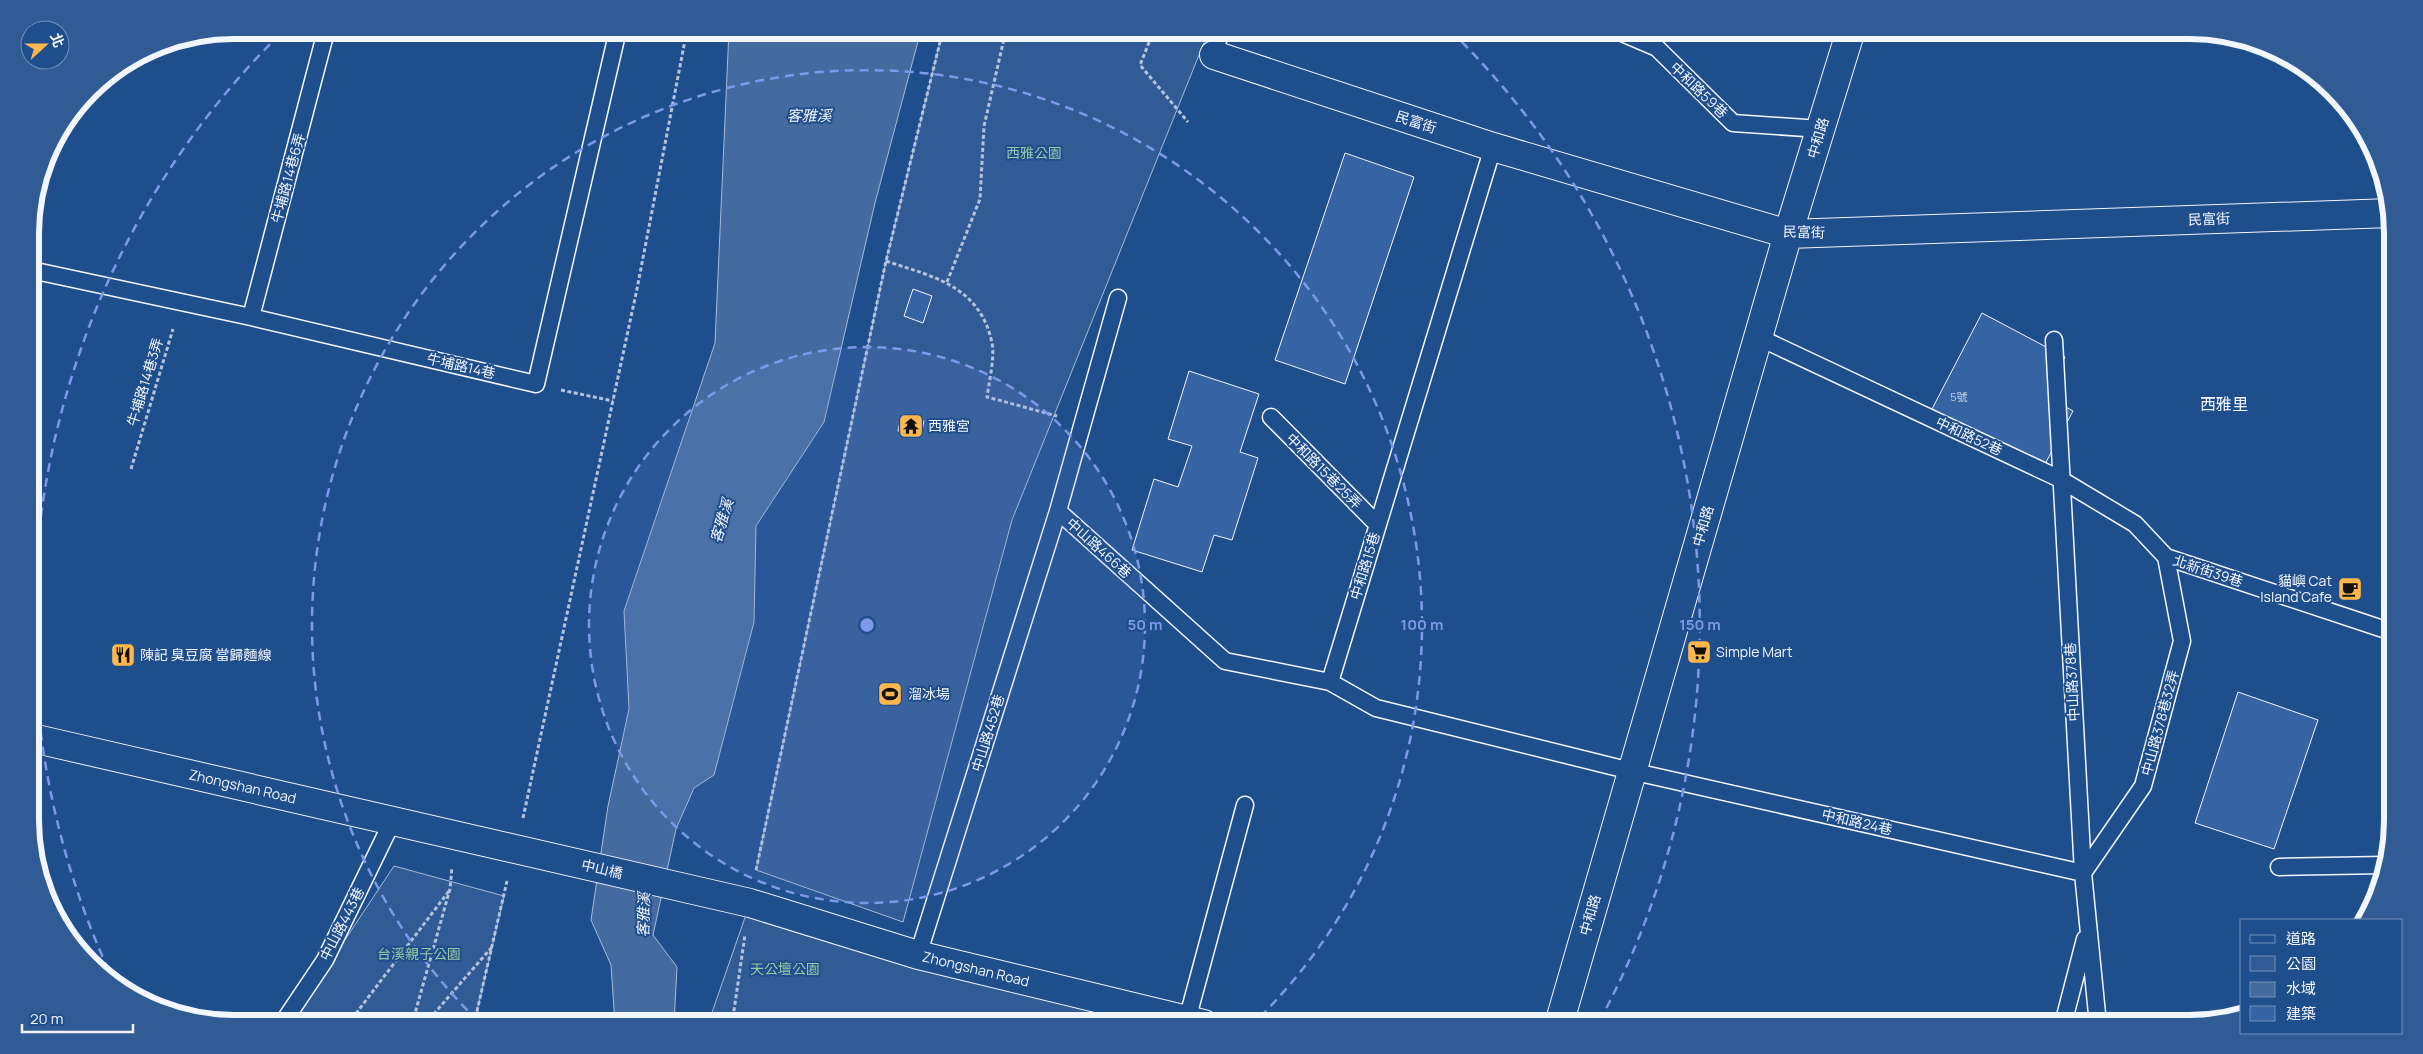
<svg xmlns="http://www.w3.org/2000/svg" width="2423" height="1054" viewBox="0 0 2423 1054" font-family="Manrope,'Noto Sans TC',sans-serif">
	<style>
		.green { fill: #305b95; stroke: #a8bbd7 }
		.water { fill: #446ba0; stroke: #a8bbd7 }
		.building { fill: #3563a3; stroke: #f2f6ff }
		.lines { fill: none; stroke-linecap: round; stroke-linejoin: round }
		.lane-casing { stroke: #f2f6ff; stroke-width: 19 }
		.street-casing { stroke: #f2f6ff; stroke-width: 30 }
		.secondary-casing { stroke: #f2f6ff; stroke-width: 30 }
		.path { stroke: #b3c4dc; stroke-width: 3; stroke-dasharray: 4 2.5; stroke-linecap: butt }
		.lane { stroke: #1f4e8c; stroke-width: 16 }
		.street { stroke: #1f4e8c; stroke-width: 28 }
		.secondary { stroke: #1f4e8c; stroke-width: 28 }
		.ring { fill: none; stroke: #7d9aea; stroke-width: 2.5; stroke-dasharray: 9 6 }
		.labels { text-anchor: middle; stroke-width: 4; stroke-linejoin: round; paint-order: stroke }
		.number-label { font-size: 11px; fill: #c3d1e8 }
		.street-label { font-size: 14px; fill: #f2f6ff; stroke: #1f4e8c }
		.park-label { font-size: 14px; fill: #97c8a6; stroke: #1f4e8c }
		.poi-label { font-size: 14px; fill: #f2f6ff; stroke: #1f4e8c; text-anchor: start }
		.water-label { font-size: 15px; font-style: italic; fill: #f2f6ff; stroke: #1f4e8c }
		.quarter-label { font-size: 16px; fill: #f2f6ff; stroke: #1f4e8c }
		.rim { fill: none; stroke: #f2f6ff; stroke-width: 6 }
		.centre { fill: #7d9aea; stroke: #1f4e8c; stroke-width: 2.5 }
		.ring-label { font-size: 15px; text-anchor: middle; font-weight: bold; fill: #7d9aea; stroke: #1f4e8c; stroke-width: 4; stroke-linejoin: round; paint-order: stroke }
	</style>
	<rect width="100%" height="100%" fill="#1f4e8c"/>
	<path class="green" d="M943,30H1209L1012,520L903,922L756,870L886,261Z
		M394,866L504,896L474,1024H289Z
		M750,903L1163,1024H708Z"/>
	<path class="water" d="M729,30H921L875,203L824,422L756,526L754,622L714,775L694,788L676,829L653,935L677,967L674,1024H615L611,965L591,920L608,806L629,709L624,611L715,343Z"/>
	<path class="building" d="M1345,153L1414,177L1345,384L1275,360Z
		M913,289L932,296L923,323L904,316Z
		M1982,313L2065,357L2052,383L2055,401L2073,411L2043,468L1932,409Z
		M1189,371L1259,394L1240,452L1258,458L1232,540L1214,535L1202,572L1132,550L1154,479L1178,487L1192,446L1168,439Z
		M901,416L924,421L921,436L898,431Z
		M2238,692L2318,720L2274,849L2195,823Z"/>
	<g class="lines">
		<defs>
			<path id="lane" d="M1615,30L1657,48L1733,123L1820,129
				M1214,55L1221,30
				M31,270L251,317L536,384L618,30
				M251,317L324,39
				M1758,337L2060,479L2135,524L2166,557L2392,632
				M2054,340L2083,873L2098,1024
				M1271,417L1378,525
				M1058,511L1225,661L1330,682L1376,708L1631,771L2083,873L2143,786L2182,641L2166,557
				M1330,682L1493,147
				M2279,867L2384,865
				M918,955L1058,511L1118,298
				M1187,1020L1245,805
				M282,1024L325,960L393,820
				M2063,1024L2085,939"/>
			<path id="street" d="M1214,55L1493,147L1788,234L2391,213
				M1559,1024L1788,234L1851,30"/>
			<g id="secondary">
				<path id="s1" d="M32,738L750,903L918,955L1204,1024"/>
			</g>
		</defs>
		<use href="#lane" class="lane-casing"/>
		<use href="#street" class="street-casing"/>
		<use href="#secondary" class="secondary-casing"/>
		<path class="path" d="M1154,30L1140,65L1188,122
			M886,261C934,277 980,286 992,343C995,356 989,383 987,397L1057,416
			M947,282L980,199L984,126L1006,30
			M561,390L613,401
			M131,469L173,329
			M523,818L637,289L687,30
			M756,870L886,261L943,30
			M348,1024L449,891
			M412,1024L450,889L452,867
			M425,1024L492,947
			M474,1024L507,881
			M732,1024L745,935"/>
		<use href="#lane" class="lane"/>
		<use href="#street" class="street"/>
		<use href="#secondary" class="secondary"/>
	</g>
	<circle cx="867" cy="625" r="278" fill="#7d9aea" fill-opacity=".12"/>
	<g class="ring">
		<circle cx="867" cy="625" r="278"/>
		<path d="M478 1021A555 555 0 1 1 1256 1021"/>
		<path d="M115 984A833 833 0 0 1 283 31M1451 31A833 833 0 0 1 1599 1022"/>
	</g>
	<defs>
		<symbol id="temple-square" viewBox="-11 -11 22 22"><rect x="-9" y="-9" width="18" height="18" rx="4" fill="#ffb74d" stroke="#1f4e8c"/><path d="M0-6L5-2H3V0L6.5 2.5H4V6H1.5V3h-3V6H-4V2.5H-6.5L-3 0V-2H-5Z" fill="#111"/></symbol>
		<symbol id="cafe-square" viewBox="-11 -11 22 22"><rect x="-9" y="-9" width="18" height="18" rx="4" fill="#ffb74d" stroke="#1f4e8c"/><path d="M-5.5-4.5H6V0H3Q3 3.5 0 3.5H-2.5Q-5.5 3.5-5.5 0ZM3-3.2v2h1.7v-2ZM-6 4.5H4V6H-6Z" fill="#111"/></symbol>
		<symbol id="supermarket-square" viewBox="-11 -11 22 22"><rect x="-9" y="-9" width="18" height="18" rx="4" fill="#ffb74d" stroke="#1f4e8c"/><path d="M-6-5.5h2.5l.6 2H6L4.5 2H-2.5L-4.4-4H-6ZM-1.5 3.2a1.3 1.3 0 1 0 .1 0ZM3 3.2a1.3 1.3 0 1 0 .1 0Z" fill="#111"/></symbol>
		<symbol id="restaurant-square" viewBox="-11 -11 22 22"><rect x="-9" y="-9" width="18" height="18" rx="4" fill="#ffb74d" stroke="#1f4e8c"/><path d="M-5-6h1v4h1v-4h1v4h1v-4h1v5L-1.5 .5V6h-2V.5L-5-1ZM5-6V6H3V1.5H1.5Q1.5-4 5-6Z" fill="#111"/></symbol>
		<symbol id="stadium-square" viewBox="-11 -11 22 22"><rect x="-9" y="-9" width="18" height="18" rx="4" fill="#ffb74d" stroke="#1f4e8c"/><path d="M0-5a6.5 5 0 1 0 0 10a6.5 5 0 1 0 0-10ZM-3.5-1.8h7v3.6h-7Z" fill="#111"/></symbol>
	</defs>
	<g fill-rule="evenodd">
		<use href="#temple-square" x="897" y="412" width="28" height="28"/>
		<use href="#cafe-square" x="2336" y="575" width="28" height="28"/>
		<use href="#supermarket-square" x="1685" y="638" width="28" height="28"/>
		<use href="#restaurant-square" x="109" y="641" width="28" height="28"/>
		<use href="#stadium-square" x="876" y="680" width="28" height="28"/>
	</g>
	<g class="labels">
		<g class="number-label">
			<text x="1959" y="401">5號</text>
		</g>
		<g class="street-label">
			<text transform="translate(1699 90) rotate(44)" y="5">中和路59巷</text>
			<text transform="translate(1416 122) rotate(18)" y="5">民富街</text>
			<text transform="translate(1818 138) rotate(-73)" y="5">中和路</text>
			<text transform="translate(288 178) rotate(-75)" y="5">牛埔路14巷6弄</text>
			<text transform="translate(2209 219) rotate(-2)" y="5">民富街</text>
			<text transform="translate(1804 232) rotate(2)" y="5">民富街</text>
			<text transform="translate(461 366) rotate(13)" y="5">牛埔路14巷</text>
			<text transform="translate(145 382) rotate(-73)" y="5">牛埔路14巷3弄</text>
			<text transform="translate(1969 436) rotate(25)" y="5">中和路52巷</text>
			<text transform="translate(1324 471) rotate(45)" y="5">中和路15巷25弄</text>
			<text transform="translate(1703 526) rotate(-74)" y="5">中和路</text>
			<text transform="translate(1099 548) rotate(42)" y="5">中山路466巷</text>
			<text transform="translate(1365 566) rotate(-73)" y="5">中和路15巷</text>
			<text transform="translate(2208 571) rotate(18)" y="5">北新街39巷</text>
			<text transform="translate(2072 682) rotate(-93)" y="5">中山路378巷</text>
			<text transform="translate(2160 723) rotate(-75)" y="5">中山路378巷32弄</text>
			<text transform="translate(988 733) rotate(-73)" y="5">中山路452巷</text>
			<text dy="5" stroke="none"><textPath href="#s1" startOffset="216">Zhongshan Road</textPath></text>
			<text transform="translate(1857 822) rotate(13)" y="5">中和路24巷</text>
			<text transform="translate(602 869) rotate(13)" y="5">中山橋</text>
			<text transform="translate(1590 915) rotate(-74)" y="5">中和路</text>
			<text transform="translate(342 924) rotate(-63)" y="5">中山路443巷</text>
			<text dy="5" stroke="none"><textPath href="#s1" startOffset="972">Zhongshan Road</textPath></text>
		</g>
		<g class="park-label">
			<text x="1034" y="158">西雅公園</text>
			<text x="419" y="959">台溪親子公園</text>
			<text x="785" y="974">天公壇公園</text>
		</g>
		<g class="poi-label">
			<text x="928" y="431">西雅宮</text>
			<text x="2332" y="586" text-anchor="end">貓嶼 Cat<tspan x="2332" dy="16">Island Cafe</tspan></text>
			<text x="1716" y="657">Simple Mart</text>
			<text x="140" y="660">陳記 臭豆腐 當歸麵線</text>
			<text x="908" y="699">溜冰場</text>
		</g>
		<g class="water-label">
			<text x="809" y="121">客雅溪</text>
			<text transform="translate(722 521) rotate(-73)" y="5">客雅溪</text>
			<text transform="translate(644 915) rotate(-89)" y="5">客雅溪</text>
		</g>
		<g class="quarter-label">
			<text x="2224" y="410">西雅里</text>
		</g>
	</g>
	<path d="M0 0H2423V1054H0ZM234 39H2189A195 195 0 0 1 2384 234V820A195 195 0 0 1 2189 1015H234A195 195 0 0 1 39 820V234A195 195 0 0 1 234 39Z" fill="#305b95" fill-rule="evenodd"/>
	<path class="rim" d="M234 39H2189A195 195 0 0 1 2384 234V820A195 195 0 0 1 2189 1015H234A195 195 0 0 1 39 820V234A195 195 0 0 1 234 39Z"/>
	<circle cx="867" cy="625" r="8" class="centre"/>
	<g class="ring-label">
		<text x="1145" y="630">50 m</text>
		<text x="1422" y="630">100 m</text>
		<text x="1700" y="630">150 m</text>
	</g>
	<rect x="2240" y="919" width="162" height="115" fill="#1f4e8c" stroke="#7391ba"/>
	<rect x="2250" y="935" width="25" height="8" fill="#1f4e8c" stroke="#7391ba"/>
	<text x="2286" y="944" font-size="15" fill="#f2f6ff">道路</text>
	<rect x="2250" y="956" width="25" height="15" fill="#305b95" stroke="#7391ba"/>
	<text x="2286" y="969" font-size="15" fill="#f2f6ff">公園</text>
	<rect x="2250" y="982" width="25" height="15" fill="#446ba0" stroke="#7391ba"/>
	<text x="2286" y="994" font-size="15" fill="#f2f6ff">水域</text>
	<rect x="2250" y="1006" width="25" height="15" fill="#3563a3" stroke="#7391ba"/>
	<text x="2286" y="1019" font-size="15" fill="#f2f6ff">建築</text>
	<g transform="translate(45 45) rotate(69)"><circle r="24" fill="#1f4e8c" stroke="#7391ba"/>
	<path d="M0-4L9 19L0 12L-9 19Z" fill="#ffb74d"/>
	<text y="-8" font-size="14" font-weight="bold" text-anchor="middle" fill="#f2f6ff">北</text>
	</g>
	<path d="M22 1024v8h111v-8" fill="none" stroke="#f2f6ff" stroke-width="2.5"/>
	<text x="30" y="1024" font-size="15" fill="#f2f6ff" stroke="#1f4e8c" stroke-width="4" paint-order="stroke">20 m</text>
</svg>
